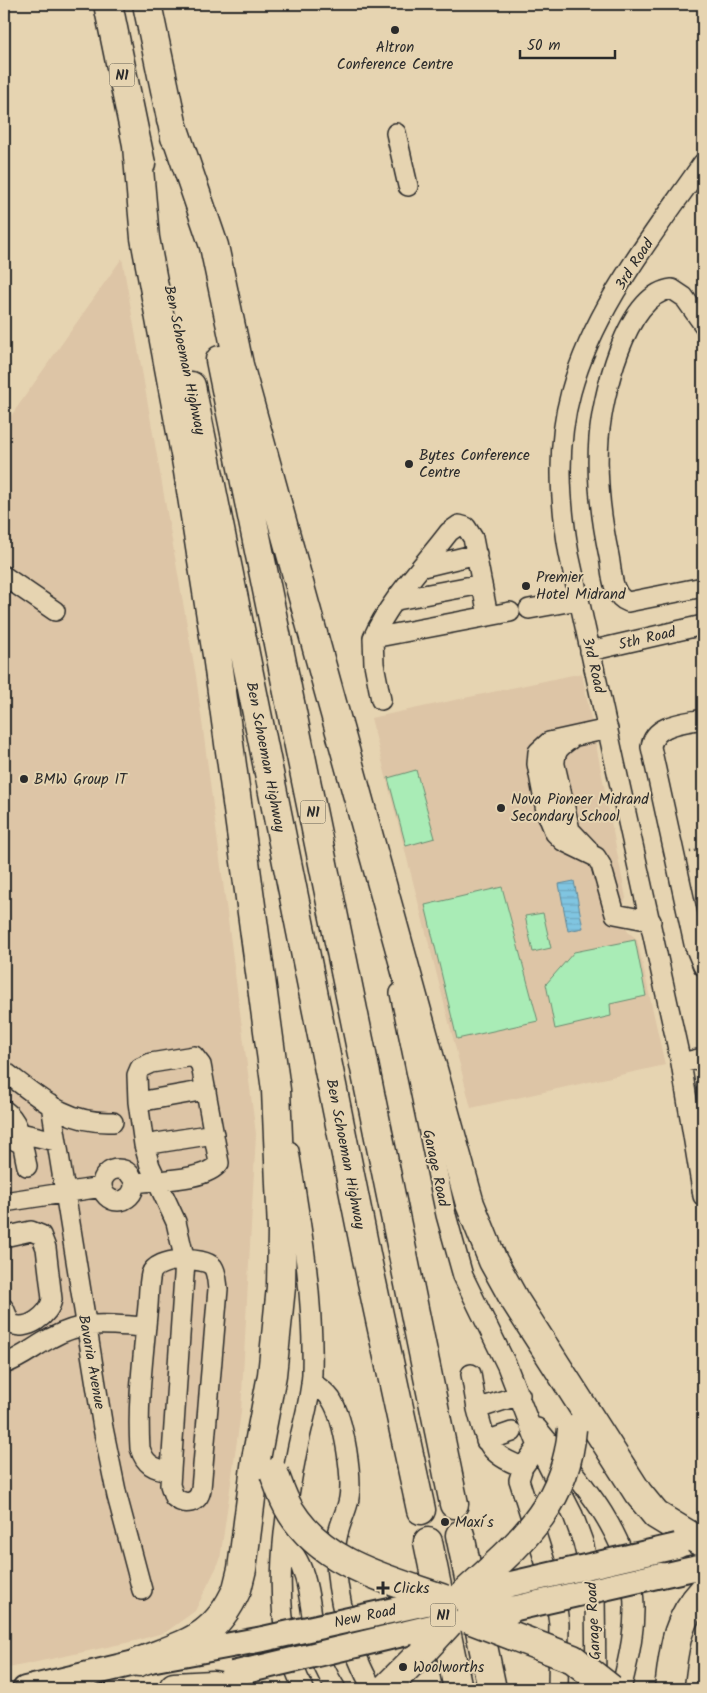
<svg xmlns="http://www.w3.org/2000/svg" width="707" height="1693" viewBox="0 0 707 1693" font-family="Kalam,sans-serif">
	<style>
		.built { fill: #ddc5a6 }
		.green { fill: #a9ecb6; stroke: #6a8c70 }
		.water { fill: url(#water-rules); stroke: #5e8798 }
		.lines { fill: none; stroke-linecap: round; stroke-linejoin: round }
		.minor-casing { stroke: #2b2b2b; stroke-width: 22 }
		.major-casing { stroke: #2b2b2b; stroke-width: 28 }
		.highway-casing { stroke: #2b2b2b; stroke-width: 31 }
		.path { stroke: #2b2b2b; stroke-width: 2.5; stroke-dasharray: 1 4; stroke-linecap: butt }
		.minor { stroke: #e6d4b1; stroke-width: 19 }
		.major { stroke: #e6d4b1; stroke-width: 24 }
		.highway { stroke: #e6d4b1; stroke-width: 28 }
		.major-bridge-casing { stroke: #2b2b2b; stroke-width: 28; stroke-linecap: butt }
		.highway-bridge-casing { stroke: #2b2b2b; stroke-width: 31; stroke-linecap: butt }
		.major-bridge { stroke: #e6d4b1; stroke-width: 24 }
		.highway-bridge { stroke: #e6d4b1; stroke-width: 28 }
		.poi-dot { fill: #2b2b2b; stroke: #e6d4b1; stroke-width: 2 }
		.labels { text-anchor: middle; stroke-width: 4; stroke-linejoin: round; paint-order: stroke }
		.shield { fill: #e6d4b1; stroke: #635e53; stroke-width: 1 }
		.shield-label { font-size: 14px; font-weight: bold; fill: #2b2b2b }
		.poi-label { font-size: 15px; fill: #2b2b2b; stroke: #e6d4b1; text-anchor: start }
		.street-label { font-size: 15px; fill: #2b2b2b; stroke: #e6d4b1 }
	</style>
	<defs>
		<pattern id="water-rules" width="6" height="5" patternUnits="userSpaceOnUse" patternTransform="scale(1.25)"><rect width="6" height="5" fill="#80c5e1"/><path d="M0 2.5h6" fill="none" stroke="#6fa9c1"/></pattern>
	</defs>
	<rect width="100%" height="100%" fill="#e6d4b1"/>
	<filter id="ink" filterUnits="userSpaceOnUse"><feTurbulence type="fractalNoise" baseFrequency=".02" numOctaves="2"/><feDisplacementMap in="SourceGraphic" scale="10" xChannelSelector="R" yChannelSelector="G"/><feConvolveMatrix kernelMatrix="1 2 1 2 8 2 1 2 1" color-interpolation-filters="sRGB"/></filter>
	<g filter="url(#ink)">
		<path class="built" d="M122,258L196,676L256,1134L241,1412L220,1560L195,1611L166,1632L135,1641L4,1669V426Z
			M582,673L626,898L621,909L622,917L628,932L637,939L665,1065L471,1108L371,718Z"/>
		<path class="green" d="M416,770L435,838L406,846L388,778Z
			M502,887L538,1021L457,1039L425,905Z
			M543,913L551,948L533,952L525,916Z
			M635,940L646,996L610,1004L611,1016L555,1029L546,984L574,952Z"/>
		<path class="water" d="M574,881L583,928L568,931L559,884Z"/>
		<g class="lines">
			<defs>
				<path id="minor" d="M396,133L408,186
					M703,163C654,234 594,307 571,392C556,446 560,501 569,554L681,1063L703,1196
					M703,324L684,297L672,289C625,294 602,399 599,438C596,477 601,518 609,556C612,571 611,596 628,602L703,587
					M423,567L477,554
					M4,576L55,611
					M397,600L482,584
					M529,609L579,600
					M373,638C389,601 424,565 449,532L459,525L466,527L473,538L488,616
					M590,651L703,625
					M381,700L374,664L373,638L510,612
					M703,719C684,723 654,724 651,747L694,944L703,966
					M608,729L549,742L538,752L537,764L546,811L555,833L563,841L596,857L601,865L615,914L651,921
					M572,738C561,746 554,750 555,765L570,830L588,849
					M400,993L446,1215L463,1276L507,1366L538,1446L573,1515L583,1542L595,1594L596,1683
					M681,1063L703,1058
					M4,1071C40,1098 65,1124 113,1122
					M138,1102L206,1090
					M51,1105L103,1428L117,1496L142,1590
					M4,1110C22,1123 22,1146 27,1166
					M20,1133L56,1141
					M4,1135L22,1144
					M144,1145L214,1134
					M289,1151C301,1224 314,1298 312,1373C311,1399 302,1425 297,1451C283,1521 267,1624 304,1689
					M102 1185a16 16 0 1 1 32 0a16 16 0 1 1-32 0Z
					M134,1183C156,1180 206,1181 219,1163L201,1065L194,1056L151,1063L140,1068L137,1075L138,1102L144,1145L150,1166L176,1222L185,1261L170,1485L174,1497C184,1506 199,1504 201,1489L218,1289C217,1282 217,1273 213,1267C204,1256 156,1257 151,1274C148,1286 149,1302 147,1315C143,1359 137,1404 140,1448C145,1465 154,1469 170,1471
					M4,1202L102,1187
					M4,1237L31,1231L41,1235L46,1248L52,1299C50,1315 26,1333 10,1323L4,1308
					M4,1364C22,1358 35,1346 51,1338C86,1319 108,1325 146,1327
					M471,1374L477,1409
					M311,1382C319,1387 326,1392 331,1399C344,1419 354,1480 348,1503C344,1518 336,1531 336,1547C334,1590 351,1653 373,1689
					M520,1395L477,1409C486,1443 488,1455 523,1467
					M537,1428C577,1477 624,1526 633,1591C637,1624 629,1658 621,1689
					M486,1441L512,1432
					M538,1446L523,1467L519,1480L552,1584L557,1608L559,1624L558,1689
					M284,1544C311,1563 310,1616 317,1647C321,1662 328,1676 336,1689"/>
				<path id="major" d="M661,1575L703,1566
					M25,1689L139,1662L263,1639"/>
				<path id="highway" d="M108,4L141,164
					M147,4L175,137
					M171,120L214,246L239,365L470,1204L493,1261L514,1299L638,1493L656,1515L699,1541
					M137,146L145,238L187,465L217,655L276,1090L282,1231L281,1287L272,1375L256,1459L242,1569L237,1589C215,1639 186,1643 139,1662
					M220,360L454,1504
					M191,386L368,1264L421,1510
					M460,1535L492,1689
					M428,1542L458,1689
					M174,1687L213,1685L233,1689
					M385,1689L426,1648
					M669,1689C674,1650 675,1621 703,1591"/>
			</defs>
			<use href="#minor" class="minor-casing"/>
			<use href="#major" class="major-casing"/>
			<use href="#highway" class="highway-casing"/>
			<path class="path" d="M690,852L703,849"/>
			<use href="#minor" class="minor"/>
			<use href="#major" class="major"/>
			<use href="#highway" class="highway"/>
			<defs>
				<path id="major-bridge" d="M463,1595L677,1546
					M490,1614L661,1575
					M263,1639L444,1599
					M233,1674L449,1623"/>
				<path id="highway-bridge" d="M274,1473C279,1486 283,1500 291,1512C324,1565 388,1579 444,1599
					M463,1595C517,1545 566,1508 572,1429
					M470,1605L509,1610
					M469,1619L573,1659L611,1689
					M426,1648L449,1623"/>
			</defs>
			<use href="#major-bridge" class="major-bridge-casing"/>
			<use href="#highway-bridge" class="highway-bridge-casing"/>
			<use href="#major-bridge" class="major-bridge"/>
			<use href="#highway-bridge" class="highway-bridge"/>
		</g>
	</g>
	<g class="poi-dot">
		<circle cx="395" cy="30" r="5"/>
		<circle cx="409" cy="464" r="5"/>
		<circle cx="526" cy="586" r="5"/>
		<circle cx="24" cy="779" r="5"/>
		<circle cx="501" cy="808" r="5"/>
		<circle cx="445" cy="1522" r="5"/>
		<path d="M380.5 1580.5h5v5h5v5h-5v5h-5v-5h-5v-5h5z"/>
		<circle cx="403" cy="1667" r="5"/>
	</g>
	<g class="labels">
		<g class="shield">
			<rect x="109.5" y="63.5" width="25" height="23" rx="4"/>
			<rect x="300.5" y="800.5" width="25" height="23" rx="4"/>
			<rect x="430.5" y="1603.5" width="25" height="23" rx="4"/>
		</g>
		<g class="shield-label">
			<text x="122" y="80">N1</text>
			<text x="313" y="817">N1</text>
			<text x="443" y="1620">N1</text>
		</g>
		<g class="poi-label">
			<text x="395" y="52" text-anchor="middle">Altron<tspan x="395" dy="17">Conference Centre</tspan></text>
			<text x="419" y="460">Bytes Conference<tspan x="419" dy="17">Centre</tspan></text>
			<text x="536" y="582">Premier<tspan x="536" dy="17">Hotel Midrand</tspan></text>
			<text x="34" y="784">BMW Group IT</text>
			<text x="511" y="804">Nova Pioneer Midrand<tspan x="511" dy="17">Secondary School</tspan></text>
			<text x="455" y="1527">Maxi´s</text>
			<text x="393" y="1593">Clicks</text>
			<text x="413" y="1672">Woolworths</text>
		</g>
		<g class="street-label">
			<text transform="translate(634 264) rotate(-57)" y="5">3rd Road</text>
			<text transform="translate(185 360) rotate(78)" y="5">Ben Schoeman Highway</text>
			<text transform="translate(647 638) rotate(-13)" y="5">5th Road</text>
			<text transform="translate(594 665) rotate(77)" y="5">3rd Road</text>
			<text transform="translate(266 757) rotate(79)" y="5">Ben Schoeman Highway</text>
			<text transform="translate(346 1154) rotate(79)" y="5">Ben Schoeman Highway</text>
			<text transform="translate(436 1168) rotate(78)" y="5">Garage Road</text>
			<text transform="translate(92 1362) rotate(80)" y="5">Bavaria Avenue</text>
			<text transform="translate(365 1616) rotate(-12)" y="5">New Road</text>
			<text transform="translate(593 1621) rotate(-93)" y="5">Garage Road</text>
		</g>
	</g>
	<rect width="707" height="1693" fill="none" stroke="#e6d4b1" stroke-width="20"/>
	<rect x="10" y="10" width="687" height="1673" fill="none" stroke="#2b2b2b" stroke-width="2" filter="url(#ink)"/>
	<path d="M520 50v8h95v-8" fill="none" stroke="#2b2b2b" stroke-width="2.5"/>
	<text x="527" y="50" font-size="15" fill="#2b2b2b" stroke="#e6d4b1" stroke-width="4" paint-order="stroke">50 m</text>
</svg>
